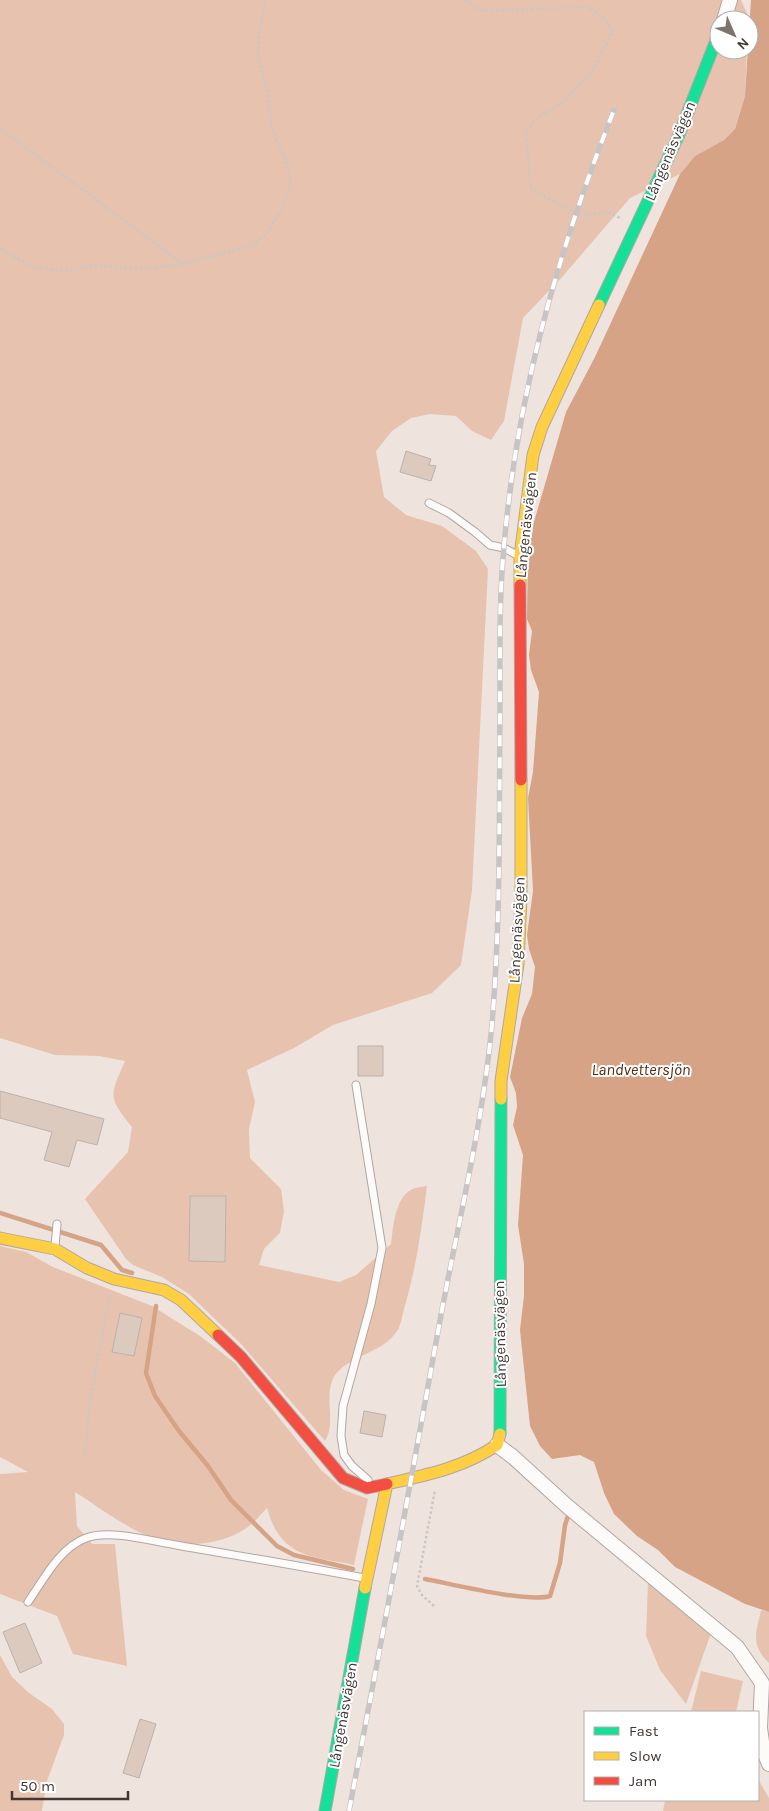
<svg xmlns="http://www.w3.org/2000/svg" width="769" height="1811" viewBox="0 0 769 1811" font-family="Karla,sans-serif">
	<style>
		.green { fill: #e7c3af }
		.water { fill: #d6a386 }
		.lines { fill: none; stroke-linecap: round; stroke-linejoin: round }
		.stream { stroke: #d6a386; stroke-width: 4.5 }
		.building { fill: #ddcabf; stroke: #bbb1ac }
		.lane-casing { stroke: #b0a7a2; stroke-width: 9 }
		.street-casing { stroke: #b0a7a2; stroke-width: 16 }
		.fast-casing { stroke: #b0a7a2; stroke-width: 13 }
		.slow-casing { stroke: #b0a7a2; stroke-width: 13 }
		.jam-casing { stroke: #b0a7a2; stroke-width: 13 }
		.path { stroke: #cac7c4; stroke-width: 2.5; stroke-dasharray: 2.5 2.5; stroke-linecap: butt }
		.lane { stroke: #fdfbfa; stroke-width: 7 }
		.street { stroke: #fdfbfa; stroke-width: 14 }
		.fast { stroke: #16e098; stroke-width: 11 }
		.slow { stroke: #ffcf43; stroke-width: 11 }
		.jam { stroke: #f24e42; stroke-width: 11 }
		.rail-casing { stroke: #c8c4c3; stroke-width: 5.5 }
		.rail { stroke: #fff; stroke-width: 4; stroke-dasharray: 11; stroke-linecap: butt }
		.labels { text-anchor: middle; stroke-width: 4; stroke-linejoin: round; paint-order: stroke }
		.street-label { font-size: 15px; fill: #413834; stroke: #fff }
		.water-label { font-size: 16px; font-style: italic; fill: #56290b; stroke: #fff }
	</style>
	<rect width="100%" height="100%" fill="#efe3dd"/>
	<path class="green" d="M0,0H741L749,18V20H719V50H747L745,96L735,129L724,140L695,156L680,174L630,198L563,276L523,318L504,421L491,440L472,431L456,416L430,414L411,418L392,431L376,451L384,497L406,515L442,526L476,551L488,569L472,890L461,965L432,993L333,1025L294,1048L247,1070L255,1102L249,1129L250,1158L281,1189L284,1211L280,1233L264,1249L259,1265L339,1282L356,1275L391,1244C393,1228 395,1198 411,1190C415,1187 422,1187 427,1186C422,1227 416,1269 404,1309C402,1316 401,1326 397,1331C382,1355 342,1356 332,1381C325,1401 336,1424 325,1441L242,1345L189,1294L162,1277L133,1265L126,1259L85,1199L128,1152L132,1127C107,1096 110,1096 125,1061L99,1056L55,1055L0,1038Z
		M0,1246L26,1252L53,1267L152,1306L200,1336L235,1363L321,1470L344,1490L368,1499L354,1565C310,1556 281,1558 267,1508C261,1514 255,1522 248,1527C219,1548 172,1549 141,1533C118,1522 97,1506 75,1492L77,1526L92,1544H115L127,1666L73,1654L57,1616L0,1594V1474L28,1472L0,1457Z
		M648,1582L711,1633L686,1704L660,1670L646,1636Z
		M761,1610L769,1612V1663C750,1644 756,1634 761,1610Z
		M0,1655L12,1677L29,1693L52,1709L64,1724V1735L47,1781L42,1811H0Z
		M701,1671L743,1681L736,1712H691Z
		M758,1779L769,1798V1811H663L665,1800H758Z"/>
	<path class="water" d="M751,0H769V1612L745,1604L675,1567L658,1550L637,1536L614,1514L604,1493L594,1462L580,1455L552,1459L540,1446L530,1426L520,1330L524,1296V1264L518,1225L523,1155L513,1125L517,1107L516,1093L510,1077L522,1018L532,994L535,967L529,949L527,935L533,891L528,798L533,772L539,692L531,670L529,655L532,631L527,619L528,553L534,522L566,412L595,357L680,174L695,156L724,140L735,129L745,96Z"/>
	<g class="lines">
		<path class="stream" d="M0,1213L101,1245L122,1270L132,1273
			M156,1306L146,1373L155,1396L179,1431L208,1466L231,1500L277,1546L294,1555L353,1569
			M425,1579C452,1584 527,1603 550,1596L560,1563L565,1525L569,1513"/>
	</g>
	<path class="building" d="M406,451L431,459L429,465L436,466L431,481L400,472Z
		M358,1046H383V1076H358Z
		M0,1091L104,1119L97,1145L77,1140L69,1167L44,1160L52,1132L0,1118Z
		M190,1196H226L225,1262L189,1261Z
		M120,1313L142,1318L134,1356L112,1352Z
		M364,1411L386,1415L382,1437L360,1433Z
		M25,1623L42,1663L20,1673L3,1632Z
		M140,1719L156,1724L139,1778L123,1773Z"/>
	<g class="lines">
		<defs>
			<path id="lane" d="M429,503L449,513L475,532L490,545L504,548L517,555
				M356,1085L382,1248L371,1304L343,1406L341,1436L344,1455L352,1466L368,1480
				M55,1246L57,1224
				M28,1602C43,1581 59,1548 86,1538C109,1529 151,1541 176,1545C239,1556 301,1566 364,1578"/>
			<path id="street" d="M724,20L730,0
				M497,1445L512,1456L567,1506L737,1647L762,1683L760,1728L763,1749L769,1764"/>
			<path id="fast" d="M599,305L678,137L719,33
				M500,1434L501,1099
				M325,1811L365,1588"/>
			<path id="slow" d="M520,585V556L533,455L542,427L599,305
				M501,1099V1081L518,964L521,898V780
				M0,1238L55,1249L87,1268L114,1279L164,1290L181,1300L218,1335
				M365,1588L387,1484C426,1475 463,1468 497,1445L500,1434"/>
			<path id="jam" d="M520,585L521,780
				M218,1335L241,1357L343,1478L367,1488L387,1484"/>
		</defs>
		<use href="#lane" class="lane-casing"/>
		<use href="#street" class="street-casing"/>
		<use href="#fast" class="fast-casing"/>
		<use href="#slow" class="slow-casing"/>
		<use href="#jam" class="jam-casing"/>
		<path class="path" d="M464,0L482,11L587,7L607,21L613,32L591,73L562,103L534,120L526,134L531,189L581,216L608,212L622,219
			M0,129L183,264
			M0,249L33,267L64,271L97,265L142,269L183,264L253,245L266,234L282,209L291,183L286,162L271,126L268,93L258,58L259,36L265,0
			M85,1455L90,1400L110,1295
			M434,1606L422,1595L417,1586L435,1490"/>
		<use href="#lane" class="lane"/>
		<use href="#street" class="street"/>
		<use href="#fast" class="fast"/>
		<use href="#slow" class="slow"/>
		<use href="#jam" class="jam"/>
		<defs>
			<path id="rail" d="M349,1811C381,1646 411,1480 441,1315C459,1219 483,1122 492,1024C501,917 499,810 500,703C500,651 499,598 504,546C517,393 558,252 614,110"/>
		</defs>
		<use href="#rail" class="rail-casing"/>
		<use href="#rail" class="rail"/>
	</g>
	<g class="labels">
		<g class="street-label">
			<text transform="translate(670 151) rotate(-67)" y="5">Långenäsvägen</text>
			<text transform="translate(526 525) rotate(-84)" y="5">Långenäsvägen</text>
			<text transform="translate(517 930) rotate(-87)" y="5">Långenäsvägen</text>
			<text transform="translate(500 1334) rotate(-91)" y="5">Långenäsvägen</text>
			<text transform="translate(343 1715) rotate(-80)" y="5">Långenäsvägen</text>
		</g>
		<g class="water-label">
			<text x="641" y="1075">Landvettersjön</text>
		</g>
	</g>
	<rect x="584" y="1711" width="175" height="90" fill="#ffffff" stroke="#b3afae"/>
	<rect x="594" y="1727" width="25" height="8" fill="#16e098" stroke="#b3afae"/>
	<text x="629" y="1736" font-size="15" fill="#413834">Fast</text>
	<rect x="594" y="1752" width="25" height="8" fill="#ffcf43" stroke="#b3afae"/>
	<text x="629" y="1761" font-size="15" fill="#413834">Slow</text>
	<rect x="594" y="1777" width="25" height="8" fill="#f24e42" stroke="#b3afae"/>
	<text x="629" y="1786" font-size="15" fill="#413834">Jam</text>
	<g transform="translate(734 35) rotate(135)"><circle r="24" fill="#ffffff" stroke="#b3afae"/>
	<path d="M0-4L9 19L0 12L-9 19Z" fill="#7e746f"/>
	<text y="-8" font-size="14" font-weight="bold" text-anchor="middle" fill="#413834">N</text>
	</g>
	<path d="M12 1791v8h116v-8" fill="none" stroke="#413834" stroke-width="2.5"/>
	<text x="20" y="1791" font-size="15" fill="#413834" stroke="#ffffff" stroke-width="4" paint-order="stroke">50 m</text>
</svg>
